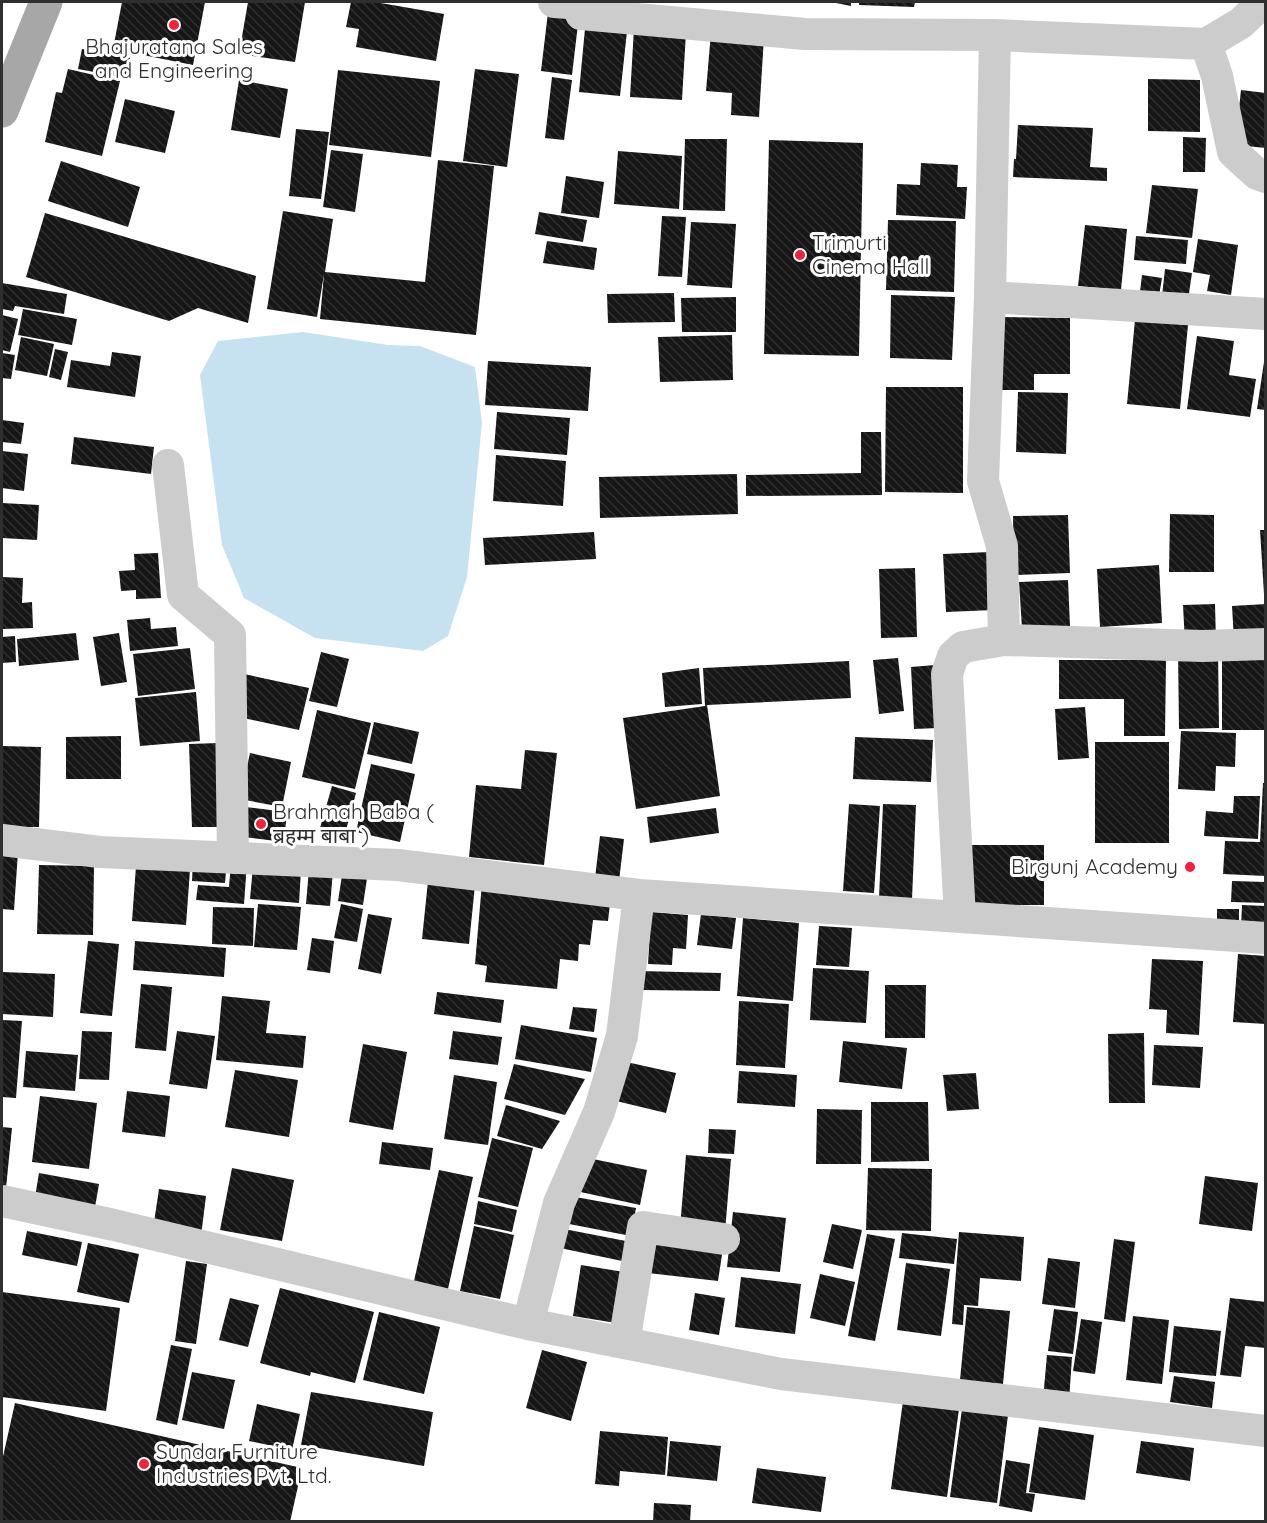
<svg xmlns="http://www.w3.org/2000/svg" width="1267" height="1523" viewBox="0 0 1267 1523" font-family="Quicksand,'Noto Sans Devanagari',sans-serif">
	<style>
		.water { fill: #c6e1ef }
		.building { fill: url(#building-back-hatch) }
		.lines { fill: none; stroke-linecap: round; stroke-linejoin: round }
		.minor { stroke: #ccc; stroke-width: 32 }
		.primary { stroke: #a7a7a7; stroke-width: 33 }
		.poi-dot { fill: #f5213a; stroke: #fff; stroke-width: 2 }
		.labels { text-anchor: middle; stroke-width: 6; stroke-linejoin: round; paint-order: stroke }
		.poi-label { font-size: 21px; fill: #2f2f2f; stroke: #fff; text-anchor: start }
	</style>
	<defs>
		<pattern id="building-back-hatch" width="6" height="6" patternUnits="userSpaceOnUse" patternTransform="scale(1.5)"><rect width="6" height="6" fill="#161616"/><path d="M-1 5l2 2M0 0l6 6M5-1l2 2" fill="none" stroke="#303030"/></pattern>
	</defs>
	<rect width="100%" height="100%" fill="#fff"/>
	<path class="water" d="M303,332L388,345L420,346L475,367L482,423L467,577L448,636L423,651L315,638L244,598L222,545L200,375L218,341Z"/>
	<path class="building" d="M122,2H205L193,65L113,49Z
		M248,2H305L295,62L239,54Z
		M351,2H375L444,14L436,61L356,47L359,29L346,27Z
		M831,2H851V6Z
		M859,2H915L914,7L859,5Z
		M549,4L580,7L572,75L541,71Z
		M586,18L628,22L620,96L579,92Z
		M634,28L686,32L682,100L630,97Z
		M711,32L764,37L759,117L731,115L732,93L706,91Z
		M82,49L130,58L126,78L78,69Z
		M68,69L120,81L102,156L45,142L56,92L62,93Z
		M475,69L519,74L507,167L463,161Z
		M338,70L440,81L431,157L329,145Z
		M552,77L572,80L564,140L545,138Z
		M1148,79L1200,80V132L1148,131Z
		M239,80L288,89L280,138L231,130Z
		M1241,90L1266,93V148L1235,145Z
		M125,99L175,111L165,153L115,142Z
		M1018,125L1093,128L1090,167L1107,168V181L1013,177L1014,159H1016Z
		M296,129L329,132L321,199L289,196Z
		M1183,137L1206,138L1205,172H1183Z
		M685,139H727L725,211L683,210Z
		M769,140L863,143L859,356L764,354Z
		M331,150L363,154L355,212L323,207Z
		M618,151L682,156L679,209L614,204Z
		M438,160L494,166L476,335L320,319L324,274L317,317L267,309L283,211L333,219L325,272L425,282Z
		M61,161L140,187L128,227L48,201Z
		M921,163L958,165L957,187H967L965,219L896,215L897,184L920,185Z
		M566,176L604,182L599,218L561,213Z
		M1152,185L1198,189L1192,238L1146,233Z
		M539,212L587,220L583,242L535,234Z
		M45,213L256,276L248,323L198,308L169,321L26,277Z
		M662,216L686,217L682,277L658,276Z
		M888,220L956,221L954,292L886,290Z
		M691,222L736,224L732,288L687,285Z
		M1085,225L1127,229L1121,290L1078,286Z
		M1136,236L1188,240L1186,264L1134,260Z
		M1198,239L1238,245L1231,295L1207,291L1210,275L1193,272Z
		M547,241L597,248L594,270L543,263Z
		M1165,269L1192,273L1188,300L1162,296Z
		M1142,275L1162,278L1158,302L1139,300Z
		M2,283L67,294L64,314L15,306L13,311L2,309Z
		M674,293L675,322L608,323L607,294Z
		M891,295L955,297L952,360L890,358Z
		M736,297V332H682L681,298Z
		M23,309L77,319L72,345L18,335Z
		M2,315L18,319L10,352L2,350Z
		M1000,317L1070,318V374H1034V390H999Z
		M1135,320L1188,325L1180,409L1127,404Z
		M732,335L733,380L660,382L658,337Z
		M1197,336L1234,341L1229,375L1256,379L1250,417L1187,409Z
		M21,337L54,344L47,376L15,370Z
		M55,349L68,352L61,380L49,377Z
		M112,352L141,356L135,397L67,387L71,360L110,366Z
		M2,353L15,355L11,379L2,378Z
		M488,361L591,367L588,411L485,405Z
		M1264,362H1266V410L1257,409Z
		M886,387H963V493L885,492Z
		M1018,392L1068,393L1066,454L1016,452Z
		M497,412L570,418L567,455L494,449Z
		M2,420L24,423L21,444L2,442Z
		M861,432H881L882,495L746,496V475L861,473Z
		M74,437L154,447L151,474L71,464Z
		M2,451L28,454L24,491L2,488Z
		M496,455L566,461L563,506L493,501Z
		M737,474L738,514L600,518L599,477Z
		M2,503L39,505L37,540L2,538Z
		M1170,514L1214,515V572H1169Z
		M1068,515L1070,573L1014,575L1013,516Z
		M1260,530H1266V594H1264Z
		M594,532L596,559L485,565L483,538Z
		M990,552L993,610L946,612L943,554Z
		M158,553L161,598L136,599V590L121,591L119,571L135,570L134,554Z
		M1159,565L1162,623L1100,627L1097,569Z
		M915,568L917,637L881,638L879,569Z
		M2,577L23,578L22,603L32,602L33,628L2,629Z
		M1068,580L1070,626L1022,628L1019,582Z
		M1215,604L1216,642L1185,644L1183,605Z
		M1266,604V639L1234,640L1232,606Z
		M150,618L151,629L176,627L178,646L130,651L127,620Z
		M76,633L79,660L19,666L17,639Z
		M119,633L127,682L101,686L93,637Z
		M15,636L16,662L2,663V637Z
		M190,648L195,689L138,696L133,654Z
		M1218,649L1219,728L1179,729L1178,650Z
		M321,652L349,659L337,707L309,701Z
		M1222,657H1266V730H1222Z
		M898,658L904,711L879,714L873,660Z
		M1059,660H1166L1165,736H1124V699H1059Z
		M849,661L851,698L707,705L720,796L636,809L623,718L705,706L703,668Z
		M935,665L938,728L914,729L911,667Z
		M699,668L702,704L665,707L662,673Z
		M244,674L309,688L299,730L234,716Z
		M196,692L200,741L140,746L135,698Z
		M1085,707L1089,758L1058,760L1055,709Z
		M317,710L371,723L355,789L302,777Z
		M374,722L419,732L412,764L367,754Z
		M1181,731L1236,733L1235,767L1216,766L1215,791L1178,789Z
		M121,736V779H66V737Z
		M855,737L933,740L931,782L853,779Z
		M1095,742H1169V843H1095Z
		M219,743L222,827H192L189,744Z
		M2,746L41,747L39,827H2Z
		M525,750L557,753L544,865L469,857L476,785L521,789Z
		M250,753L291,762L282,807L240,799Z
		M371,764L415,774L400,842L356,832Z
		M1263,783H1266V876L1223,874L1225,841L1260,842Z
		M332,786L356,793L345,834L320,828Z
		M1234,796H1260L1258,839L1204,836L1206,811L1233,813Z
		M849,804L880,806L874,893L843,891Z
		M883,804L916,805L912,899L879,898Z
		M238,806L287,812L284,842L235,836Z
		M716,808L719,833L650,843L647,817Z
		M600,836L624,839L619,881L595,878Z
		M972,845H1044V905H972Z
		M2,851L18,852L14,910L2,909Z
		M193,860L227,861L225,883L192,881Z
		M231,862L247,863L244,904L196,900L198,885L229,887Z
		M39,865L94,866L93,935L37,934Z
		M136,866L190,870L186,925L132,921Z
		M253,866L301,870L299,903L250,899Z
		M309,869L333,871L330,906L306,904Z
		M343,869L368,872L363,905L338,901Z
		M428,881L475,885L469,944L422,939Z
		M1232,881L1266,882V903L1231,902Z
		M482,883L611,895L608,921L593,920L590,945L579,944L578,961L560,959L557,989L485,982L487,966L475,964Z
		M258,904L301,907L297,950L254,947Z
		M341,904L363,909L357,942L334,938Z
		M1242,905L1266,906V927L1241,926Z
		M213,907L254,908L253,946L212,944Z
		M1217,909H1239V930H1217Z
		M651,912L688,915L686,949L673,948L672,965L648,964Z
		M368,914L392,918L381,974L358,969Z
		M701,914L736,918L732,949L697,945Z
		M743,918L799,923L793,1001L737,996Z
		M819,926L852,928L849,967L816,965Z
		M312,938L334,941L330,973L307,970Z
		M88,941L119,944L112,1016L80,1013Z
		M135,941L226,948L224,977L133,970Z
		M1238,954L1266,956V1024L1233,1022Z
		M1152,959L1203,961L1199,1035L1166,1033L1167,1010L1149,1009Z
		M813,968L869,971L866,1023L810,1020Z
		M640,971L721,973L720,991L640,990Z
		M2,972L55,974L53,1017L2,1014Z
		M141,984L172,987L166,1051L135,1048Z
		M885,985H926L925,1038H885Z
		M437,992L504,1000L501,1023L434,1014Z
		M222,996L270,1001L266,1033L306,1036L303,1068L216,1060Z
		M739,1001L789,1004L785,1068L736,1065Z
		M573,1007L597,1009L594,1032L569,1029Z
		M2,1020L22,1021L16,1098L2,1097Z
		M521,1025L597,1038L591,1072L515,1059Z
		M82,1031L112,1032L109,1080L79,1079Z
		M177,1031L215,1036L207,1089L169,1084Z
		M453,1031L502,1037L498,1065L449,1059Z
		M1144,1033L1145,1103H1109L1108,1034Z
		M843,1041L907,1048L902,1089L839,1082Z
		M363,1044L407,1052L393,1130L349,1122Z
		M1154,1045L1203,1047L1200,1088L1152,1085Z
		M26,1051L78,1055L75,1091L23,1087Z
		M622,1061L676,1073L666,1113L612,1100Z
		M514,1064L585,1079L565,1115L504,1099Z
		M235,1070L298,1080L289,1137L225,1127Z
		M739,1071L797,1075L795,1107L737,1103Z
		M976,1073L979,1109L947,1111L943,1075Z
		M454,1075L497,1082L488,1145L444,1139Z
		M127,1091L170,1096L165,1137L122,1132Z
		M40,1096L97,1103L89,1169L32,1162Z
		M871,1102H928L929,1161L871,1162Z
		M506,1105L560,1121L542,1149L497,1136Z
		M817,1109L862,1110L861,1164H816Z
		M2,1127L12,1128L6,1188H2Z
		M709,1129L736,1130L734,1154L708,1153Z
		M492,1138L533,1148L518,1207L478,1197Z
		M382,1142L433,1148L430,1170L379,1164Z
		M686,1155L731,1159L725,1232L680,1228Z
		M583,1157L647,1170L640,1205L576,1191Z
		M232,1168L294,1180L282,1241L220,1230Z
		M868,1168L932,1169L931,1231L866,1230Z
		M439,1170L473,1177L448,1289L414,1281Z
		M39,1173L99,1184L94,1213L34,1203Z
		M1205,1176L1258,1183L1252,1231L1199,1224Z
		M159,1189L206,1196L201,1236L153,1229Z
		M570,1196L636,1208L631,1236L564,1223Z
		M478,1201L517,1210L512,1232L474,1224Z
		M733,1212L786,1218L780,1272L727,1267Z
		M832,1224L862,1230L853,1269L823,1262Z
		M474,1226L514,1235L500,1299L460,1291Z
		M564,1229L631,1242L627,1262L560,1248Z
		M27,1231L82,1242L77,1266L22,1255Z
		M959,1232L1024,1237L1021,1281L980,1278L978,1306L964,1305L963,1325L952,1324Z
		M654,1233L724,1242L718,1281L648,1273Z
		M902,1233L957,1239L954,1264L899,1258Z
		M867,1234L895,1239L875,1341L848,1336Z
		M1114,1239L1135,1242L1125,1322L1104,1319Z
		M88,1243L139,1254L129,1303L77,1292Z
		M1048,1258L1080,1262L1075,1308L1042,1304Z
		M186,1261L207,1264L196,1344L175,1341Z
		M906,1263L950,1269L941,1336L897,1330Z
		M581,1265L624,1272L616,1323L573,1316Z
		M820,1274L855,1282L845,1326L810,1318Z
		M741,1277L801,1284L795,1334L735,1327Z
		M280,1288L374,1312L355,1383L311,1372L310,1376L260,1363Z
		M2,1292L120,1308L106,1411L2,1397Z
		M695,1293L725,1298L719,1335L689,1330Z
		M230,1298L259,1305L248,1347L219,1340Z
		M1230,1298L1266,1302V1348L1245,1346L1241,1377L1220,1375Z
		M967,1307L1010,1311L1003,1384L960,1380Z
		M1054,1309L1078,1312L1073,1354L1048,1351Z
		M379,1312L440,1327L424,1394L363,1380Z
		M1133,1316L1169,1320L1162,1384L1126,1380Z
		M1081,1319L1102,1322L1095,1374L1073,1371Z
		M1174,1326L1221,1331L1216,1376L1169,1372Z
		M171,1345L192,1349L177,1425L156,1420Z
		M542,1350L587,1362L571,1421L526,1408Z
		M1047,1355L1072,1357L1069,1401L1043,1399Z
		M192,1372L235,1380L224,1429L182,1420Z
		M1174,1376L1215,1382L1212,1408L1170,1402Z
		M311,1392L433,1412L424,1466L301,1445Z
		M903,1401L959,1409L947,1497L891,1489Z
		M15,1403L302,1468L290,1522H2V1461Z
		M257,1404L300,1414L292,1450L249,1441Z
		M962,1409L1008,1415L997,1503L950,1497Z
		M1039,1427L1094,1435L1085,1500L1029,1492Z
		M600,1431L668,1437L665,1475L620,1471L619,1486L595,1484Z
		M670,1441L721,1446L717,1481L667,1476Z
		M1141,1441L1194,1448L1190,1481L1136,1473Z
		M1006,1460L1030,1464L1026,1493L1035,1494L1032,1512L999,1506Z
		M757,1468L826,1477L821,1512L752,1503Z
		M654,1503L691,1505L690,1522H653Z"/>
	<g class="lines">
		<path class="minor" d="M554,2L583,4L581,14L805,34L995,35L1206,44L1241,23L1263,2
			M995,35L990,297L983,481L1002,546L1004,640
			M1206,44L1217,76L1233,152L1257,174L1266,177
			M990,297L1266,314
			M168,465L183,595L230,635L233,858
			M2,840L100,852L398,865L639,895L1266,938
			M960,917L947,674L953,656L963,647L1004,640L1203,646L1266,644
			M2,1201L114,1225L528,1324L781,1374L1266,1431
			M528,1324L559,1203L599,1112L622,1036L639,895
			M624,1343L643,1227L724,1239"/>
		<path class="primary" d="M2,111L46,2"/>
	</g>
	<g class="poi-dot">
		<circle cx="174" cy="25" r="6"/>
		<circle cx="800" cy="255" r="6"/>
		<circle cx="261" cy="824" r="6"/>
		<circle cx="1190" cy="867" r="6"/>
		<circle cx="144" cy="1464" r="6"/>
	</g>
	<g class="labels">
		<g class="poi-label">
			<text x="174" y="54" text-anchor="middle">Bhajuratana Sales<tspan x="174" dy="24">and Engineering</tspan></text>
			<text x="812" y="250">Trimurti<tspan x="812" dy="24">Cinema Hall</tspan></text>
			<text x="273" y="819">Brahmah Baba (<tspan x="273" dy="24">ब्रहम्म बाबा )</tspan></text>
			<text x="1178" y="874" text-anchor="end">Birgunj Academy</text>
			<text x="156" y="1459">Sundar Furniture<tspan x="156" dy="24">Industries Pvt. Ltd.</tspan></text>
		</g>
	</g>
	<rect width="1267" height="1523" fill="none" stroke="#2f2f2f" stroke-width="6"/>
</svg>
